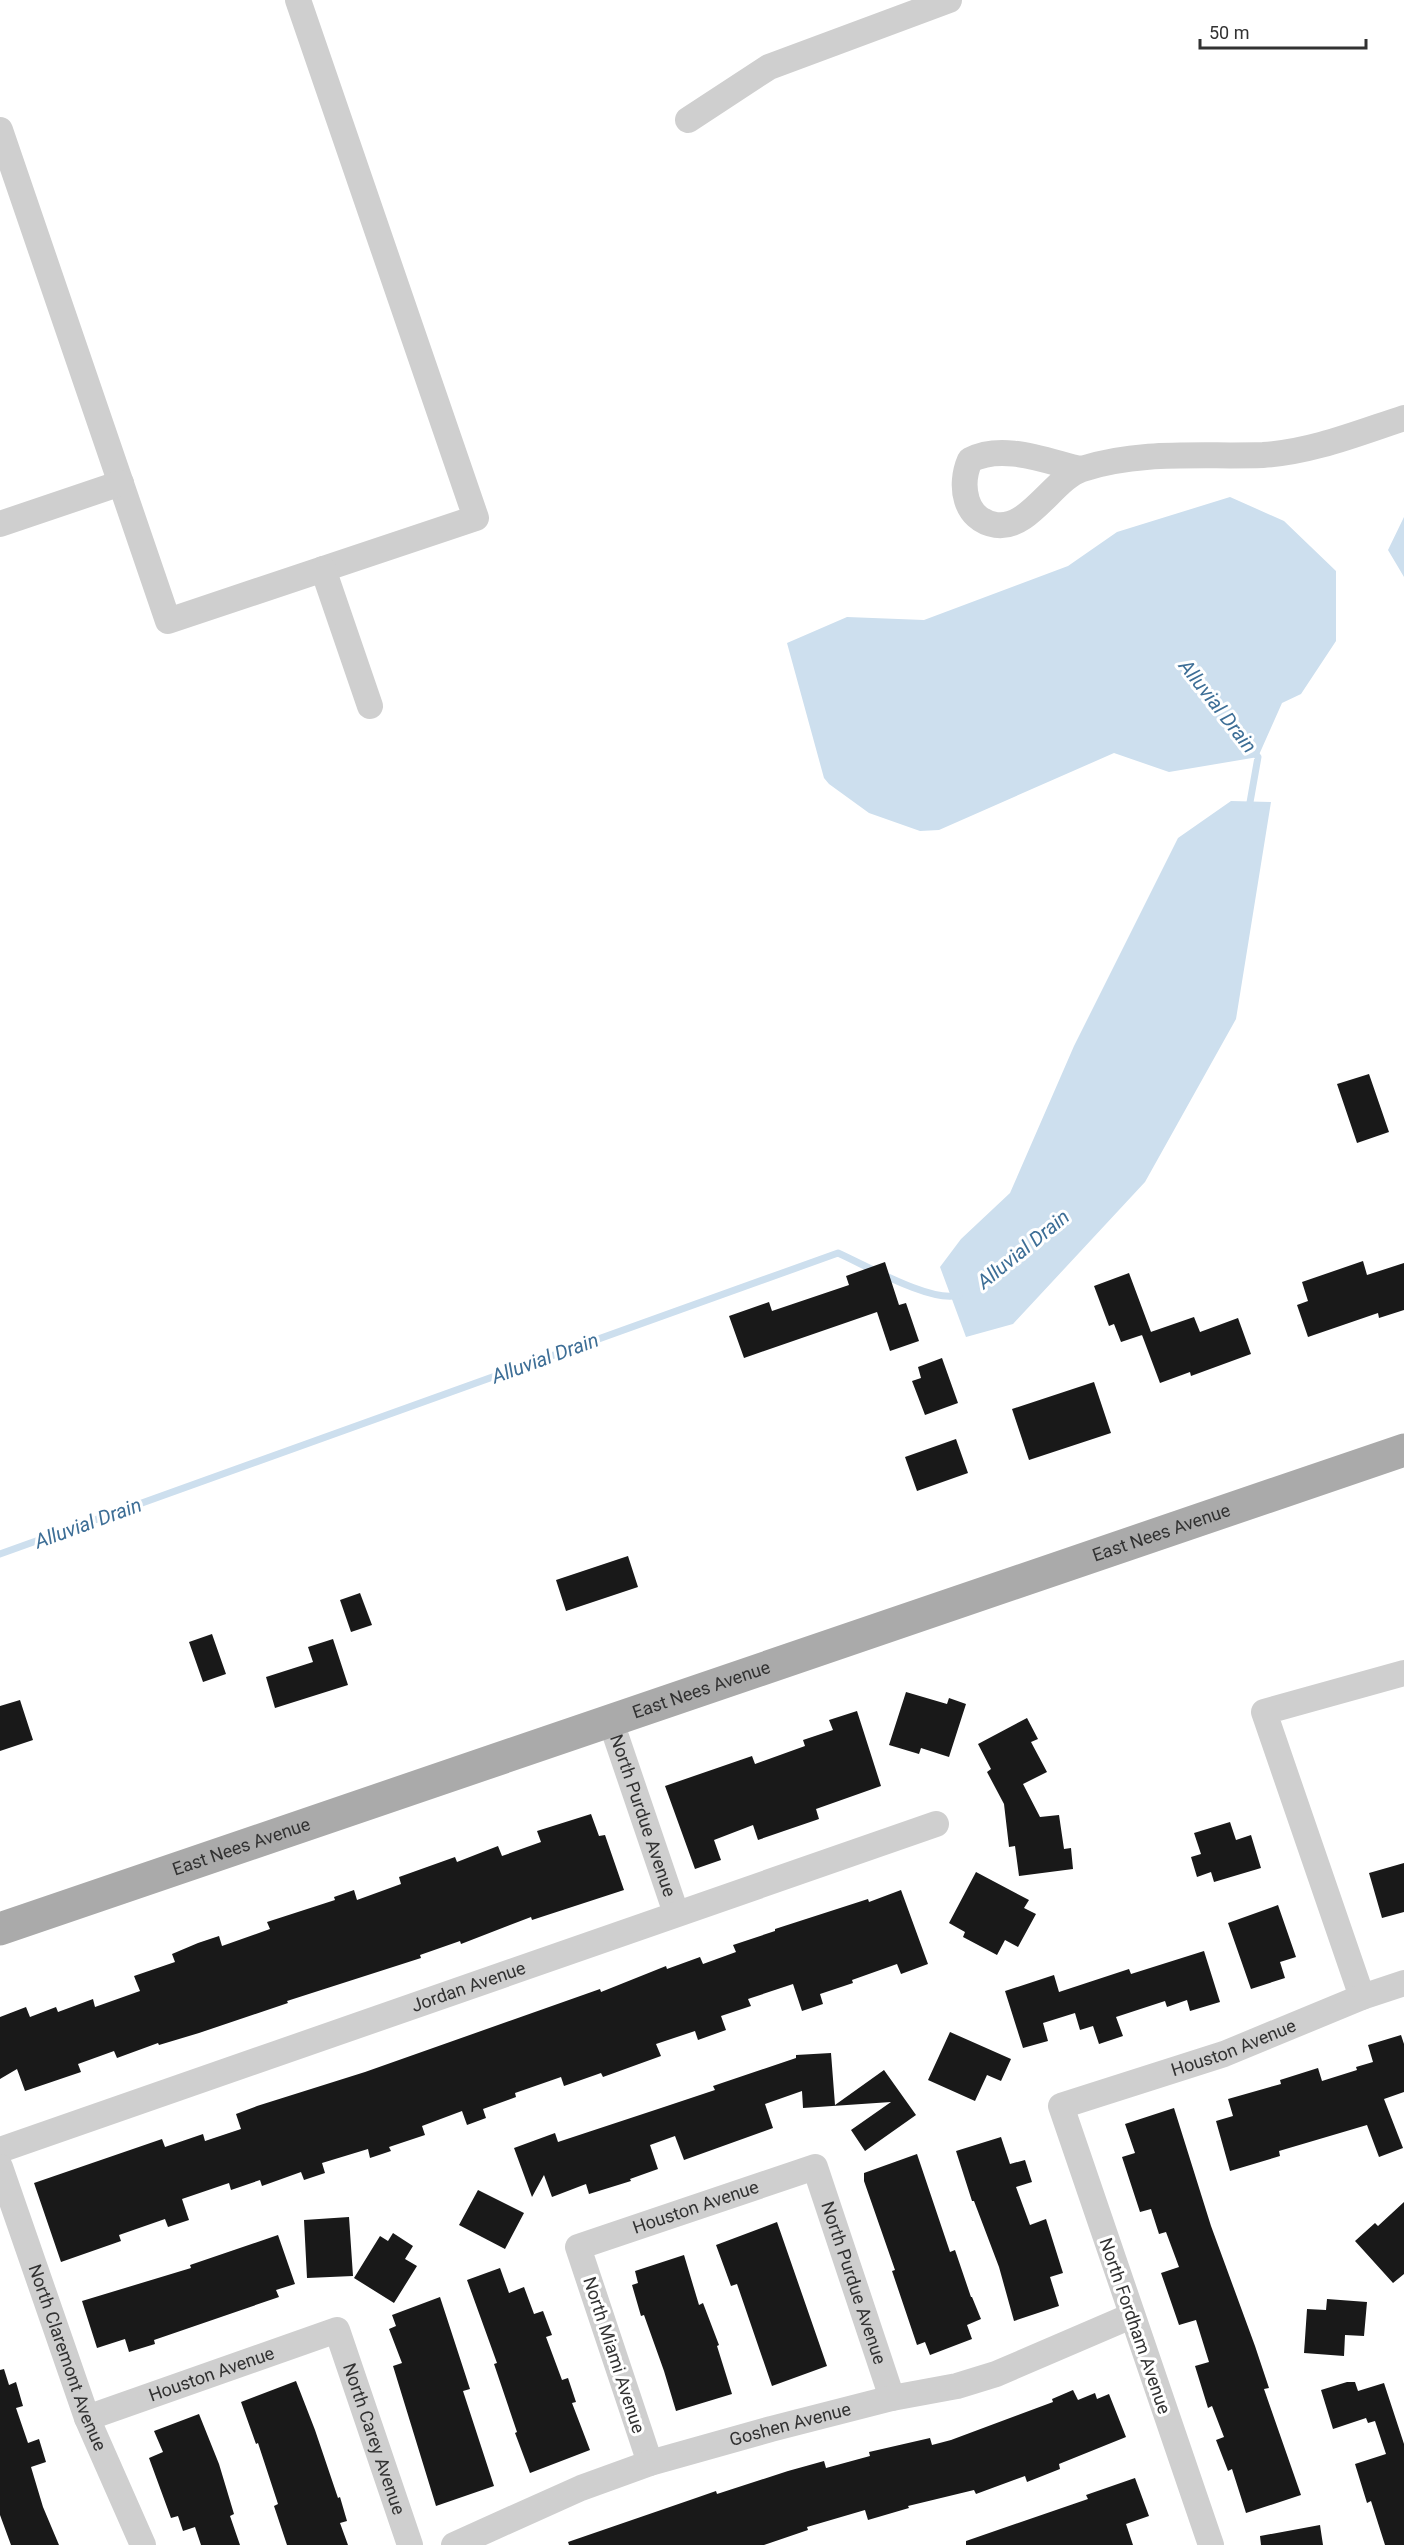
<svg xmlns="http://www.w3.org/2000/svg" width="1404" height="2545" viewBox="0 0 1404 2545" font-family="Roboto,sans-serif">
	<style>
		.water { fill: #cddfee }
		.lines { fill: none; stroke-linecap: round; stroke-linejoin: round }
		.stream { stroke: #cddfee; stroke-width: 7 }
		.building { fill: #191919 }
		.minor { stroke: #cfcfcf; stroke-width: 26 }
		.major { stroke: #aaa; stroke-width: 33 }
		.labels { text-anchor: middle; stroke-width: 6; stroke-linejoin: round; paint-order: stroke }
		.street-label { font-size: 18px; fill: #323232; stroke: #fff }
		.water-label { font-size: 20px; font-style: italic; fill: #3d6e96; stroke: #fff }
	</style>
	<rect width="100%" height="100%" fill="#fff"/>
	<path class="water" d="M1230,497L1284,521L1336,571V641L1301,694L1282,703L1258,757L1169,772L1114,753L939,830L920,831L869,813L829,784L824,778L787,643L847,617L924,620L1068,566L1117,532Z
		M1404,517V577L1388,550Z
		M1231,801L1271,802L1236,1019L1145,1182L1013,1324L966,1337L940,1267L961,1239L1010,1193L1074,1046L1178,838Z"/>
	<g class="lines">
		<path class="stream" d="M1249,808L1258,757L1252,750
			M0,1554L838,1253C865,1265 933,1304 959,1295"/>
	</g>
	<path class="building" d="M1369,1074L1389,1132L1357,1143L1337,1084Z
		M1363,1261L1367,1275L1404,1263V1310L1379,1318L1378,1313L1308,1337L1297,1305L1308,1301L1302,1282Z
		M885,1262L899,1305L906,1303L919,1341L890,1351L877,1312L744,1358L729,1316L769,1302L772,1311L849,1285L846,1276Z
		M1129,1273L1151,1332L1121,1342L1114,1324L1109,1326L1094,1286Z
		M1194,1317L1200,1332L1238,1318L1251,1354L1191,1376L1190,1372L1160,1383L1142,1335Z
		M942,1358L958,1403L925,1415L912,1381L921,1378L918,1367Z
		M1094,1382L1111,1433L1029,1460L1012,1409Z
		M956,1439L968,1473L917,1491L905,1457Z
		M628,1556L638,1587L566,1611L556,1580Z
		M360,1593L372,1625L351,1632L340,1600Z
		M212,1634L226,1674L203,1682L189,1642Z
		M333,1639L348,1685L275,1708L266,1677L313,1662L308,1647Z
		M906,1692L947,1704L949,1698L966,1704L949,1757L921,1748L919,1754L889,1745Z
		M20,1700L33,1740L0,1751V1706Z
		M857,1711L881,1786L816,1809L819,1819L758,1840L753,1825L714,1840L721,1860L695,1869L665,1786L752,1756L755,1764L805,1746L803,1740L833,1730L829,1720Z
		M1027,1718L1038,1739L1031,1742L1047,1772L1023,1784L1040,1817L1059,1815L1064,1849L1071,1848L1073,1869L1019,1876L1015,1846L1009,1847L1004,1804L987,1772L991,1769L978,1744Z
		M591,1814L599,1836L605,1835L624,1890L532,1920L531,1917L461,1944L460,1941L420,1955L421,1958L287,2001L288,2003L199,2033L159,2045L158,2043L117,2058L114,2051L78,2064L81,2072L25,2091L17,2069L0,2079V2017L26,2007L30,2017L56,2007L58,2012L93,1999L95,2007L140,1991L134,1976L175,1962L172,1954L198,1943L219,1936L222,1946L270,1929L267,1922L335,1900L334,1897L354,1890L357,1900L401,1884L399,1877L455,1857L457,1862L498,1846L502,1856L541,1842L537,1831Z
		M1230,1822L1236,1840L1251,1835L1261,1868L1214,1882L1211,1872L1197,1877L1191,1857L1201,1854L1194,1833Z
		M1404,1863V1912L1382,1918L1369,1873Z
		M976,1872L1029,1900L1024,1908L1036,1914L1018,1947L1005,1940L997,1955L963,1937L965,1932L949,1923Z
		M901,1890L928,1964L901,1974L897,1964L852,1980L853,1983L820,1994L823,2004L802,2011L793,1984L748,1999L751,2006L721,2016L726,2030L698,2040L695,2031L656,2044L661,2056L603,2077L601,2073L564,2086L561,2077L515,2093L516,2097L483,2109L486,2118L467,2125L462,2111L422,2126L425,2135L389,2147L391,2151L370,2158L368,2149L322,2163L325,2173L304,2180L301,2172L262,2186L260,2180L231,2190L229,2183L182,2199L189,2220L168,2227L165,2219L119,2235L121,2241L61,2262L34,2183L162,2139L165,2147L203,2134L205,2141L241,2129L236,2114L257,2106L365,2072L600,1989L601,1992L666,1966L667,1969L700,1957L703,1964L736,1952L733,1945L775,1931V1929L868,1899L869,1902Z
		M1278,1905L1296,1957L1280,1962L1285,1978L1251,1989L1228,1923Z
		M1204,1951L1220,2002L1190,2011L1187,2000L1167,2007L1165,2001L1116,2017L1123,2036L1099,2044L1093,2026L1080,2030L1075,2013L1043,2023L1048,2041L1023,2048L1005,1991L1054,1975L1059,1992L1129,1969L1131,1974Z
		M950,2032L1011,2059L1001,2081L987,2075L975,2101L928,2080Z
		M1401,2035L1404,2044V2092L1384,2099L1403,2148L1379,2157L1367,2125L1279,2151L1280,2156L1230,2171L1216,2121L1233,2116L1228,2099L1281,2084L1280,2080L1318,2068L1322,2081L1357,2070L1356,2067L1373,2062L1368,2045Z
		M831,2053L835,2105L884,2070L916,2115L865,2151L851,2130L891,2102L803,2108L802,2091L765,2104L773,2128L684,2160L675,2136L650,2145L658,2169L630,2179L631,2181L589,2194L586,2184L552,2197L544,2175L532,2197L514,2148L555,2133L558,2142L661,2108L715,2090L713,2086L796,2058V2055Z
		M1174,2108L1211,2226L1255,2346L1269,2388L1264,2389L1301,2495L1246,2513L1232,2469L1228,2471L1216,2440L1224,2437L1212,2406L1208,2408L1195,2366L1209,2362L1196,2320L1179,2325L1161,2273L1179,2267L1166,2232L1159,2234L1151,2209L1140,2212L1122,2157L1135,2153L1125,2124Z
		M1001,2137L1010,2164L1025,2160L1032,2182L1016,2187L1030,2225L1046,2219L1063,2273L1050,2277L1059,2306L1014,2321L999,2267L974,2201H972L956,2151Z
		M917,2154L950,2252L955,2250L971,2297H972L981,2319L967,2325L972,2339L930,2355L925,2342L917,2345L892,2271L895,2270L864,2181V2173Z
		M478,2190L524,2213L505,2249L459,2225Z
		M1404,2202V2274L1393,2283L1355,2241L1375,2223L1378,2226Z
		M349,2217L353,2276L307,2278L304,2220Z
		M777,2222L827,2366L772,2386L737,2284L731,2286L716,2245Z
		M393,2233L413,2246L405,2259L417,2266L394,2303L354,2278L380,2236L388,2241Z
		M278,2235L295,2284L276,2290L279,2297L154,2340L155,2344L129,2352L125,2339L97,2348L82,2301L191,2268L190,2265Z
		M684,2255L699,2305L703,2303L719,2345L717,2346L732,2394L676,2411L664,2371L644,2315L641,2316L632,2285L638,2283L635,2271Z
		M500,2268L509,2293L524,2287L534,2314L543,2311L552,2335L546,2337L562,2380L568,2378L576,2402L572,2403L590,2450L530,2473L515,2433L517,2432L494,2364L497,2363L467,2280Z
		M440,2297L470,2389L463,2391L494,2486L436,2506L393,2366L402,2363L389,2329L396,2326L392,2315Z
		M1327,2299L1367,2302L1364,2336L1345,2335L1344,2356L1304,2353L1307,2309L1326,2310Z
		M4,2369L9,2385L16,2382L23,2406L16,2408L28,2443L39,2439L46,2462L31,2467L43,2507L59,2545H11L0,2515V2370Z
		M296,2381L315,2430L338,2498L340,2497L347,2521L340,2523L348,2545H287L274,2506L278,2504L258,2443L256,2444L241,2402Z
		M1347,2382H1355L1358,2391L1384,2383L1404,2444V2545H1385L1371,2501L1367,2503L1355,2464L1386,2454L1375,2421L1368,2423L1366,2418L1333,2429L1321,2390Z
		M1073,2390L1078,2400L1095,2393L1097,2399L1109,2394L1126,2437L1059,2464L1060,2469L1027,2482L1025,2476L976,2494L974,2490L908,2506L909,2508L868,2520L865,2510L807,2527L808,2530L764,2545H569L568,2542L693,2499L716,2491L717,2494L788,2471L824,2461L826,2468L870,2456L869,2452L930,2438L932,2445L951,2440L1053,2402L1052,2399Z
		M199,2414L219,2464L234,2514L230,2516L240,2545H201L195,2527L183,2531L178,2516L171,2518L149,2458L163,2452L154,2431Z
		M1135,2478L1149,2516L1126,2524L1133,2545H966V2541L1088,2499L1086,2495Z
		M1320,2525L1323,2545H1261L1260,2536Z"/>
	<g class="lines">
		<g class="minor">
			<path d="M688,120L769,67L949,0"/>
			<path d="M0,130L168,621L476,518L298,0"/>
			<path d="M1080,469C1046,461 1003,443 970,460C959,485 964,520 996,525C1029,530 1054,478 1082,469C1141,450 1203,457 1263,455C1312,452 1358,433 1404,418"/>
			<path d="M0,524L121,483"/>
			<path d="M323,569L370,706"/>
			<path id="s1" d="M610,1719L676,1913"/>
			<path d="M1362,1997L1264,1712L1404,1673"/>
			<path id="s2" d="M0,2150L936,1824"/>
			<path id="s3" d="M0,2167L87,2418L143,2545"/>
			<path id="s4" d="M87,2418L337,2330L410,2545"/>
			<path id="s5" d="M650,2463L578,2247L815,2167L892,2398"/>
			<path id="s6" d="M454,2545L581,2488L650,2463L771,2429L892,2398L957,2386L996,2374L1131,2316"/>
			<path id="s7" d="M1211,2545L1061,2106L1224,2054L1362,1997L1404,1983"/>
		</g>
		<path class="major" id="s8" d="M0,1929L1404,1450"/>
	</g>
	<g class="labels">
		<g class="street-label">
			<text dy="6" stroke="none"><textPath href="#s8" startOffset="1227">East Nees Avenue</textPath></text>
			<text dy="6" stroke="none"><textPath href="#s8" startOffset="741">East Nees Avenue</textPath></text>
			<text dy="6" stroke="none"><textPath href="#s1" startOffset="102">North Purdue Avenue</textPath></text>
			<text dy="6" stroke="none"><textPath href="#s8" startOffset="255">East Nees Avenue</textPath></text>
			<text dy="6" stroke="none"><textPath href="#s2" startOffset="496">Jordan Avenue</textPath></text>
			<text dy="6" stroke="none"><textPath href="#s7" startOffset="646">Houston Avenue</textPath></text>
			<text dy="6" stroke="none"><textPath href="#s5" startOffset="352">Houston Avenue</textPath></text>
			<text dy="6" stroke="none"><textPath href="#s5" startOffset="600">North Purdue Avenue</textPath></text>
			<text transform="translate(1135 2326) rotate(71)" y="6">North Fordham Avenue</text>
			<text transform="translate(614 2355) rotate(72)" y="6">North Miami Avenue</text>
			<text dy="6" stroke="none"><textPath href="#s3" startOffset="202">North Claremont Avenue</textPath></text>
			<text dy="6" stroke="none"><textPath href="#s4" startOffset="132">Houston Avenue</textPath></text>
			<text dy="6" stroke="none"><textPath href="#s6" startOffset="358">Goshen Avenue</textPath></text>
			<text dy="6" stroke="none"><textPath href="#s4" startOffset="380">North Carey Avenue</textPath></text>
		</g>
		<g class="water-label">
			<text transform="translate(1218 706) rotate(52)" y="7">Alluvial Drain</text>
			<text transform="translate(1023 1249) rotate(-39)" y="7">Alluvial Drain</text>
			<text transform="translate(545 1358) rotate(-20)" y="7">Alluvial Drain</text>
			<text transform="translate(88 1523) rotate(-20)" y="7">Alluvial Drain</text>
		</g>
	</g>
	<path d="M1200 39v9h166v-9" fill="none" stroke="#323232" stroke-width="3"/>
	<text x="1209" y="39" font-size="18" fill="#323232" stroke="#ffffff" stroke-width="4.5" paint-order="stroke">50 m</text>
</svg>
